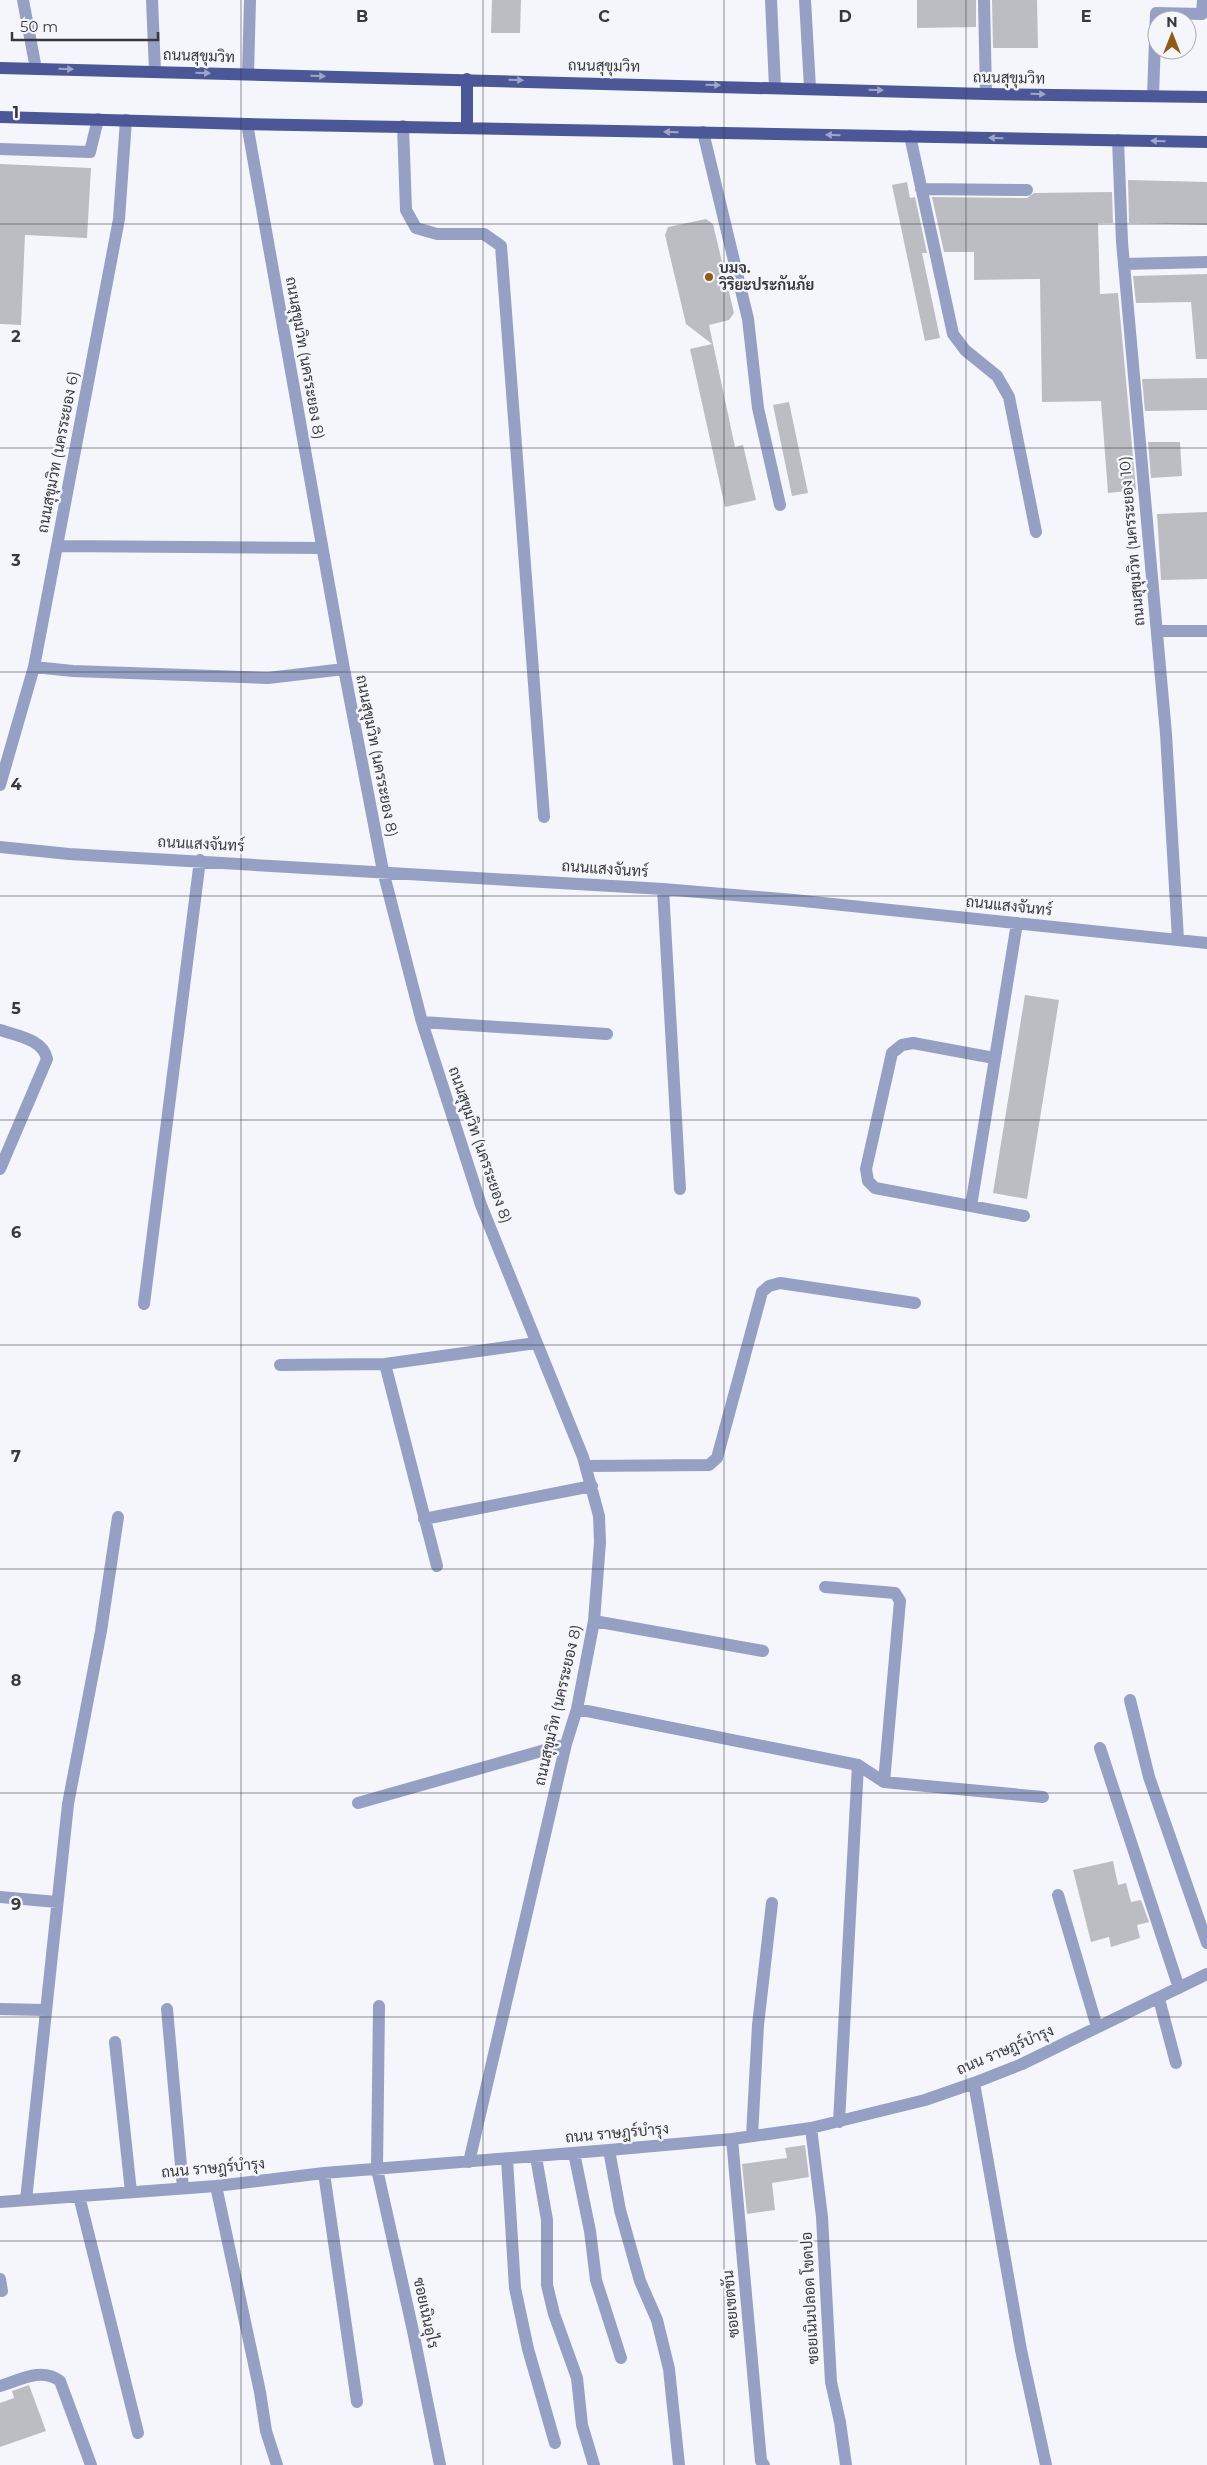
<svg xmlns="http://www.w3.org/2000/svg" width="1207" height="2465" viewBox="0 0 1207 2465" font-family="Montserrat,Sarabun,sans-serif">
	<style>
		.building { fill: #bbbdc2 }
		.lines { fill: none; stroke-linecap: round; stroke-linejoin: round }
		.minor { stroke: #96a0c4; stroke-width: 12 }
		.major { stroke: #4b5796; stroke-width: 12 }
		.oneway { fill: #a0a6c8 }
		.grid { fill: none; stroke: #39393b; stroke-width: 1; stroke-opacity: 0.55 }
		.poi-dot { fill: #935916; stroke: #f4f6fb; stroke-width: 2 }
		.labels { text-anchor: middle; stroke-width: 4.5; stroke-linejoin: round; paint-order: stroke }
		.street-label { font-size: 15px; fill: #39393b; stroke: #f4f6fb }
		.poi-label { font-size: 15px; font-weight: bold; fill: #39393b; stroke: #f4f6fb; text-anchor: start }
		.grid-label { font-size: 16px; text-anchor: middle; font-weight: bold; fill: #39393b; stroke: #f4f6fb; stroke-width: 4.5; stroke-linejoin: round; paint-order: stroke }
	</style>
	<rect width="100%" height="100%" fill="#f4f6fb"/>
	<path class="building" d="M492,0H521L520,33H491Z
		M917,0H976V27L917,28Z
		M992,0H1037L1038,48H993Z
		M0,164L91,168L87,238L25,235L21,325L0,324Z
		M1128,180L1207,182V225L1129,223Z
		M907,182L910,198L915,197L927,253H922L940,338L925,341L892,185Z
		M1112,192L1113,223H1098L1100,294L1118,293L1136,490L1108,493L1101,401L1042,402L1040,279L974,280V252H944L932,197L1027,198L1034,193Z
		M706,219L713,224L734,313L729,320L709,325L735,447L743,445L756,500L725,507L690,349L712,344L686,324L665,235L668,227Z
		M1207,274V359H1196L1191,302L1136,303L1133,276Z
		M1207,378V410L1145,411L1142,379Z
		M789,402L808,493L792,496L773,405Z
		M1148,442H1180L1182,476L1151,478Z
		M1207,512V579L1161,580L1157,514Z
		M1025,995L1059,1000L1027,1199L993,1193Z
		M1113,1861L1118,1885L1126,1883L1131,1902L1141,1900L1149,1922L1137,1925L1140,1938L1111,1947L1109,1937L1091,1942L1073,1870Z
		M805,2145L809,2177L772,2183L775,2210L747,2214L742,2164L787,2158L785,2148Z
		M29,2385L46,2431L0,2447V2403L14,2398L12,2391Z"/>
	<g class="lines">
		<path class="minor" d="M23,0L36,69
			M152,0L155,71
			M771,0L775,87
			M805,0L810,88
			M984,0L986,94
			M248,74L250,0
			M1153,96L1156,13L1202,14L1203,0
			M247,124L344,669L383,871L422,1022L481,1205L583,1457L599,1516L600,1542L594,1621L577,1709L566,1744L469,2162
			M403,126L406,210L416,228L437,234H484L501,246L544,817
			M703,132L748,319L758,408L780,505
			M910,136L953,334L965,350L997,376L1009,397L1036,532
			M1118,140L1122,242L1166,734L1178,939
			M0,149L90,152L98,119
			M921,189L1027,190
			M1124,264L1207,262
			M57,546L322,548
			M1157,631H1207
			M34,667L73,671L268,678L344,669
			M0,785L34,667L119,219L126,120
			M0,847L69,854L663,889L794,900L1207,943
			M663,889L680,1189
			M422,1022L607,1034
			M0,1030C17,1036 43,1039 47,1059L0,1169
			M994,1058L913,1043L902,1045L892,1053L866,1169L868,1181L875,1188L1024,1216
			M971,1206L1017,923
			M144,1304L200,860
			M385,1364L437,1566
			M280,1365L385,1364L536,1343
			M586,1466L709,1465L717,1458L762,1292L769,1286L780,1283L915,1303
			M424,1519L592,1486
			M825,1587L895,1593L900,1601L884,1782
			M594,1621L763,1651
			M1130,1700L1149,1777L1207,1943
			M577,1709L858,1765L884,1782L1043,1797
			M1100,1748L1179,1988
			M358,1803L566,1744
			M1058,1895L1097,2027
			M0,1897L57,1902
			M1159,1999L1176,2063
			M379,2006L377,2169L413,2331L440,2465
			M0,2009L45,2010
			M167,2009L183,2188
			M115,2042L131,2192
			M974,2083L1021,2350L1046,2465
			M839,2122L858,1765
			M811,2128L822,2217L831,2382L840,2422L846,2465
			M752,2136L758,2025L772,1903
			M732,2139L761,2461L764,2465
			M609,2150L620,2210L640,2281L657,2320L669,2369L679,2465
			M574,2153L590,2231L596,2280L621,2358
			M536,2157L547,2220V2285L554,2314L577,2378L582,2425L594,2465
			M507,2159L515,2288L528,2349L555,2443
			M324,2173L357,2402
			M216,2186L260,2392L266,2431L277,2465
			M79,2196L138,2433
			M26,2200L68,1804L101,1631L118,1517
			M0,2202L216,2186L324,2173L609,2150L732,2139L811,2128L925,2100L974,2083L1022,2064L1207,1974
			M0,2279L2,2291
			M0,2386C20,2380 41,2367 60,2381L91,2465"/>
		<path class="major" d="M0,68L986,94L1207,97
			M0,117L247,124L1207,142
			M467,127V79"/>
	</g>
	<defs><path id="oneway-solid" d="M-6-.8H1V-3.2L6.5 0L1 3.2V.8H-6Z" transform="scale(1.25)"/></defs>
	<g class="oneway">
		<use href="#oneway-solid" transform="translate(66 69) rotate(1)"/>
		<use href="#oneway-solid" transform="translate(203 73) rotate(2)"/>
		<use href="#oneway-solid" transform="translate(318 76) rotate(1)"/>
		<use href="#oneway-solid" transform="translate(516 80) rotate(1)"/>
		<use href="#oneway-solid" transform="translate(713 85) rotate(1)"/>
		<use href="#oneway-solid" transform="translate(876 90) rotate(2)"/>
		<use href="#oneway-solid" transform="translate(1038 94) rotate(1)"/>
		<use href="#oneway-solid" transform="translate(671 132) rotate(-179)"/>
		<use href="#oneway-solid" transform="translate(833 135) rotate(-179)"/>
		<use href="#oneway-solid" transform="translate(996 138) rotate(-179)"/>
		<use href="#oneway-solid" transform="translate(1158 141) rotate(-179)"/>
	</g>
	<path class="grid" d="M241,0V2465M483,0V2465M724,0V2465M966,0V2465M0,224H1207M0,448H1207M0,672H1207M0,896H1207M0,1120H1207M0,1345H1207M0,1569H1207M0,1793H1207M0,2017H1207M0,2241H1207"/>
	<circle class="poi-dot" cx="709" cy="277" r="5"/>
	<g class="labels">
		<g class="street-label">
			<text transform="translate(199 56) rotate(2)" y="5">ถนนสุขุมวิท</text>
			<text transform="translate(604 66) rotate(1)" y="5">ถนนสุขุมวิท</text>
			<text transform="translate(1009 78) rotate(1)" y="5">ถนนสุขุมวิท</text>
			<text transform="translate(305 358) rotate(80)" y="5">ถนนสุขุมวิท (นครระยอง 8)</text>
			<text transform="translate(58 452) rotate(-79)" y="5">ถนนสุขุมวิท (นครระยอง 6)</text>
			<text transform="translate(1132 541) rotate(-95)" y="5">ถนนสุขุมวิท (นครระยอง 10)</text>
			<text transform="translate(377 756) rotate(79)" y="5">ถนนสุขุมวิท (นครระยอง 8)</text>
			<text transform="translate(201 844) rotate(3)" y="5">ถนนแสงจันทร์</text>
			<text transform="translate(605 869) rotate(4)" y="5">ถนนแสงจันทร์</text>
			<text transform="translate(1009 906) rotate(6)" y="5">ถนนแสงจันทร์</text>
			<text transform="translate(480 1145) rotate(71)" y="5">ถนนสุขุมวิท (นครระยอง 8)</text>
			<text transform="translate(558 1705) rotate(-77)" y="5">ถนนสุขุมวิท (นครระยอง 8)</text>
			<text transform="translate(1005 2050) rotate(-23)" y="5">ถนน ราษฎร์บำรุง</text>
			<text transform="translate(617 2133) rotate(-5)" y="5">ถนน ราษฎร์บำรุง</text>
			<text transform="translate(213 2168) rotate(-5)" y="5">ถนน ราษฎร์บำรุง</text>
			<text transform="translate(810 2298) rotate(-93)" y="5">ซอยเนินปลอด โขดปอ</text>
			<text transform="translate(731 2304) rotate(-95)" y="5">ซอยเขตขัน</text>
			<text transform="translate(426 2313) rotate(78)" y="5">ซอยเนินอุไร</text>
		</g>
		<g class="poi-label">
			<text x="719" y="273">บมจ.<tspan x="719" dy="17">วิริยะประกันภัย</tspan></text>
		</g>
	</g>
	<g class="grid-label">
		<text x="362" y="22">B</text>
		<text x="604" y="22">C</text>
		<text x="845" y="22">D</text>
		<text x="1086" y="22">E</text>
		<text x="16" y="118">1</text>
		<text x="16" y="342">2</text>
		<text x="16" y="566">3</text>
		<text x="16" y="790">4</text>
		<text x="16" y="1014">5</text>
		<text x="16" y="1238">6</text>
		<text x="16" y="1462">7</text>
		<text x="16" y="1686">8</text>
		<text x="16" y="1910">9</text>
	</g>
	<g transform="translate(1172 35)"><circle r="24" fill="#f4f6fb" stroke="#a9aaae"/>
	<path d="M0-4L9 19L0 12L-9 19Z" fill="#935916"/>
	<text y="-8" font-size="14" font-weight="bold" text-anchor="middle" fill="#39393b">N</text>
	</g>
	<path d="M12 32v8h146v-8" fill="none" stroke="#39393b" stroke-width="2.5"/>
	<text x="20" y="32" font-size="15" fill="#39393b" stroke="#f4f6fb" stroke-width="4" paint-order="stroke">50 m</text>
</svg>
